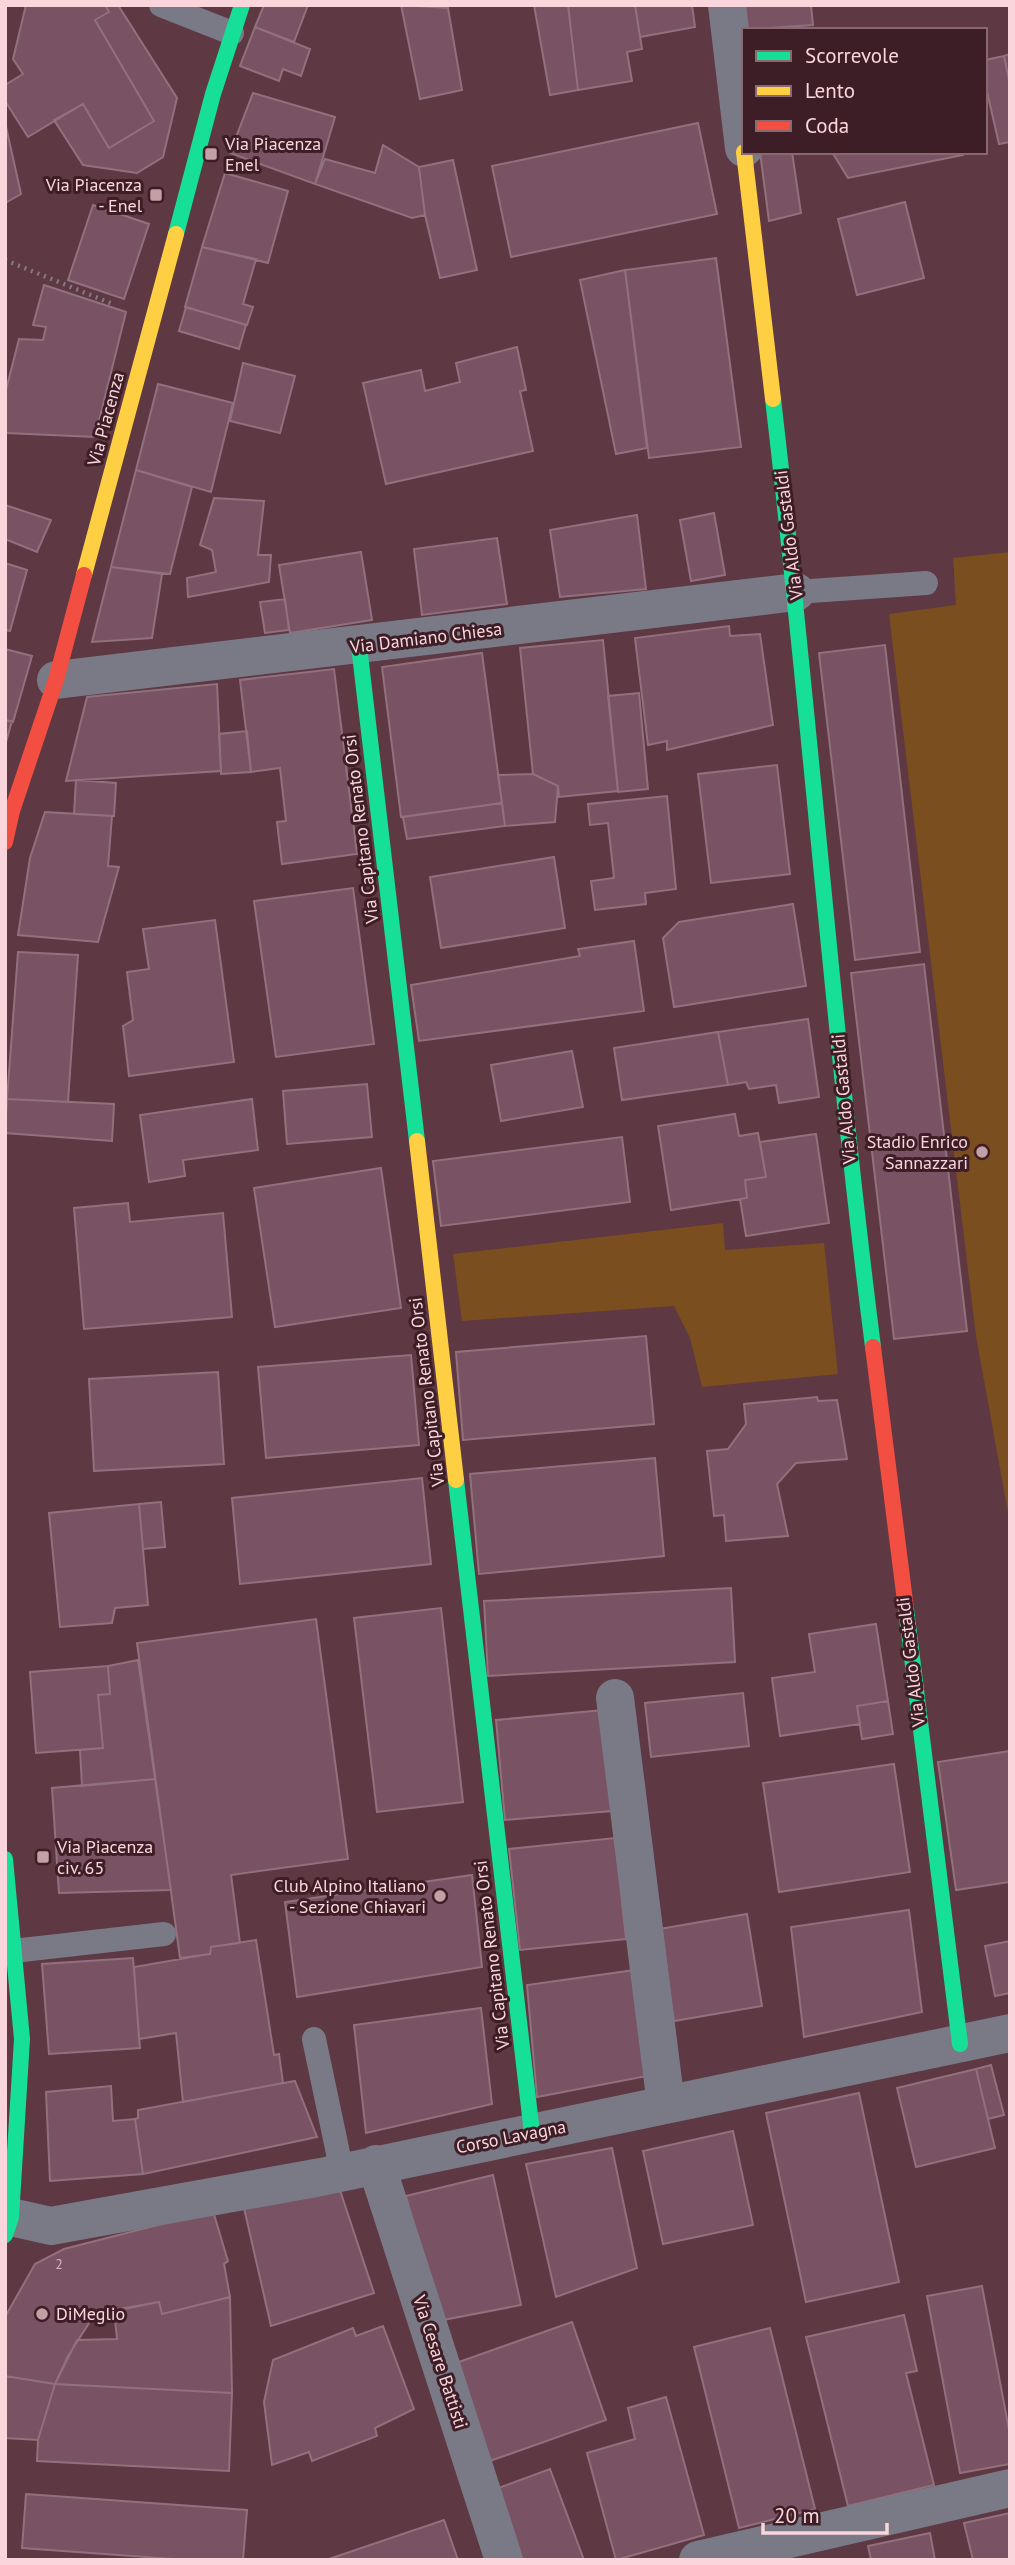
<svg xmlns="http://www.w3.org/2000/svg" width="1015" height="2565" viewBox="0 0 1015 2565" font-family="'PT Sans',sans-serif">
	<style>
		.green { fill: #7b4e1f }
		.building { fill: #795263; stroke: #91717d; stroke-width: 2 }
		.lines { fill: none; stroke-linecap: round; stroke-linejoin: round }
		.path { stroke: #807b86; stroke-width: 4.5; stroke-dasharray: 2 5; stroke-linecap: butt }
		.lane { stroke: #7a7a87; stroke-width: 24 }
		.street { stroke: #7a7a87; stroke-width: 38 }
		.fast { stroke: #16e098; stroke-width: 16 }
		.slow { stroke: #ffcf43; stroke-width: 16 }
		.jam { stroke: #f24e42; stroke-width: 16 }
		.poi-dot { fill: #c39fa6; stroke: #3e1e26; stroke-width: 2.5 }
		.labels { text-anchor: middle; stroke-width: 6; stroke-linejoin: round; paint-order: stroke }
		.number-label { font-size: 14px; fill: #dab5be }
		.poi-label { font-size: 18px; fill: #fad6dc; stroke: #3e1e26; text-anchor: start }
		.street-label { font-size: 18px; fill: #fad6dc; stroke: #3e1e26 }
	</style>
	<rect width="100%" height="100%" fill="#5e3842"/>
	<path class="green" d="M1010,552V1524L976,1336L889,614L956,605L953,558Z
		M723,1223L725,1250L824,1243L838,1374L702,1387L690,1338L674,1306L462,1321L453,1254Z"/>
	<path class="building" d="M26,5H105L109,12L95,20L154,121L109,148L83,104L28,137L5,101V85L23,74L13,59Z
		M105,5H118L177,98L163,157L137,173L83,165L54,120L83,104L109,148L154,121L95,20L109,12Z
		M264,5H308L294,42L255,27Z
		M401,5L448,8L462,90L420,99Z
		M534,5H568L578,90L550,95Z
		M568,5H635L642,49L627,52L632,81L578,90Z
		M635,5H692L695,27L640,37Z
		M740,5H811L813,25L742,30Z
		M255,27L310,49L301,76L283,69L279,81L240,66Z
		M1010,54V85L1004,56Z
		M1004,56L1010,85V142L999,144L985,83V60Z
		M253,93L335,117L315,184L230,153Z
		M5,122L21,194L5,203Z
		M698,123L717,214L511,257L492,166Z
		M383,145L419,167L425,215L412,218L315,184L325,159L375,173Z
		M760,152H792L801,213L769,221Z
		M832,152H962L963,155L848,178Z
		M453,160L477,270L440,278L425,215L419,167Z
		M225,173L288,191L268,263L202,247Z
		M905,202L924,278L857,295L838,219Z
		M93,205L149,224L124,299L68,280Z
		M202,247L256,259L243,304L253,307L247,325L185,307Z
		M716,258L741,447L649,458L625,270Z
		M625,270L647,448L616,454L580,280Z
		M44,285L126,312L95,437L6,433V390L19,339L43,340L46,327L33,325Z
		M186,307L246,325L239,349L179,331Z
		M517,347L526,390L520,391L533,451L386,484L363,383L421,370L425,391L460,382L456,363Z
		M243,363L295,376L280,433L230,421Z
		M158,384L233,403L211,492L136,470Z
		M136,470L192,487L170,574L111,567Z
		M214,498L264,501L258,555H271L269,582L188,597L187,578L216,572L212,550L200,545Z
		M5,505L51,520L37,552L5,539Z
		M714,513L725,575L691,581L680,520Z
		M637,515L646,589L560,597L550,530Z
		M497,538L507,604L422,615L414,549Z
		M361,552L372,620L290,633L279,565Z
		M5,563L27,570L10,631L5,630Z
		M111,567L162,574L152,638L92,642Z
		M285,599L289,630L265,633L260,602Z
		M729,626L730,636L760,634L773,725L667,750V741L648,745L635,638Z
		M603,640L618,791L559,797L558,786L533,774L520,648Z
		M885,645L920,952L855,960L819,653Z
		M5,649L32,656L13,722L5,720Z
		M482,653L502,803L401,817L382,667Z
		M334,669L357,854L282,864L277,822L286,821L280,768L251,772L240,680Z
		M217,684L221,771L66,781L87,697Z
		M639,693L648,789L618,792L608,696Z
		M5,720L12,721L6,742L5,741Z
		M247,731L251,772L221,774L219,734Z
		M777,765L790,874L711,883L698,774Z
		M533,774L558,786L555,822L505,826L498,775Z
		M76,780L116,783L114,816L74,814Z
		M667,796L676,889L645,893L646,904L595,910L591,881L614,878L608,823L590,825L588,804Z
		M502,803L505,826L407,839L403,817Z
		M45,812L112,816L108,866L119,867L98,942L18,935L30,858Z
		M554,857L565,928L441,948L430,877Z
		M353,888L374,1044L276,1057L254,901Z
		M793,904L806,986L674,1007L663,938L679,922Z
		M215,920L234,1062L129,1076L123,1026L133,1020L127,972L149,969L143,929Z
		M634,941L644,1011L419,1041L411,985L580,956L578,949Z
		M18,952L78,955L68,1102L7,1099Z
		M924,964L967,1331L894,1339L851,973Z
		M808,1019L819,1097L779,1103L776,1085L749,1089L746,1082L728,1085L718,1032Z
		M718,1032L728,1085L622,1100L614,1048Z
		M572,1051L583,1107L501,1121L491,1065Z
		M367,1084L372,1137L287,1144L283,1091Z
		M7,1099L114,1104L112,1141L5,1133Z
		M252,1099L258,1150L183,1160L185,1176L149,1182L140,1115Z
		M735,1114L739,1136L758,1133L766,1177L745,1180L747,1198L671,1210L658,1126Z
		M816,1134L829,1223L746,1236L740,1199L747,1198L745,1180L766,1177L760,1142Z
		M622,1137L630,1202L441,1226L433,1161Z
		M381,1168L401,1308L275,1327L254,1188Z
		M128,1203L130,1222L223,1213L232,1317L84,1329L74,1208Z
		M646,1336L654,1424L463,1440L456,1352Z
		M411,1355L419,1445L266,1458L258,1367Z
		M218,1372L224,1464L94,1471L89,1379Z
		M817,1397L818,1401L837,1400L847,1459L796,1463L777,1484L788,1536L726,1541L724,1515L714,1516L707,1451L728,1449L746,1424L744,1404Z
		M655,1458L664,1556L479,1574L470,1474Z
		M422,1478L431,1564L240,1584L232,1498Z
		M161,1502L165,1547L143,1549L139,1504Z
		M139,1504L148,1605L115,1608L112,1623L60,1627L49,1513Z
		M731,1588L735,1662L488,1676L484,1601Z
		M441,1608L463,1802L377,1812L354,1618Z
		M316,1619L348,1859L231,1875L240,1943L211,1947L210,1954L180,1958L137,1643Z
		M876,1624L888,1701L857,1706L860,1724L780,1736L772,1678L815,1672L809,1634Z
		M138,1660L155,1779L82,1786L80,1750L103,1748L98,1695L110,1694L108,1666Z
		M108,1666L110,1694L98,1695L103,1748L36,1753L30,1672Z
		M743,1693L749,1746L651,1757L645,1703Z
		M888,1701L893,1734L862,1739L857,1706Z
		M603,1710L612,1811L505,1820L496,1720Z
		M1010,1751V1882L956,1890L938,1762Z
		M894,1764L910,1872L779,1892L763,1783Z
		M155,1779L171,1890L59,1893L52,1788Z
		M615,1838L626,1939L520,1950L509,1849Z
		M472,1875L482,1967L297,1997L285,1902Z
		M909,1910L922,2012L804,2037L791,1927Z
		M747,1914L762,2006L674,2021L659,1929Z
		M256,1940L274,2055L279,2054L283,2083L183,2102L176,2033L139,2039L134,1967L210,1954L211,1947Z
		M1010,1941V1993L995,1996L985,1946Z
		M133,1958L140,2048L49,2054L42,1964Z
		M635,1970L647,2076L537,2097L527,1985Z
		M481,2008L492,2104L366,2133L354,2025Z
		M991,2065L1004,2115L988,2119L976,2069Z
		M976,2069L995,2148L916,2167L897,2088Z
		M295,2081L317,2137L143,2174L135,2119L138,2118V2110Z
		M111,2086L113,2121L135,2119L143,2174L50,2181L46,2092Z
		M859,2093L899,2282L806,2302L766,2113Z
		M733,2131L753,2225L663,2244L643,2151Z
		M612,2148L637,2268L556,2297L526,2164Z
		M493,2175L521,2305L438,2321L406,2196Z
		M338,2184L374,2293L271,2326L244,2208Z
		M213,2211L228,2261L224,2264L230,2297L162,2314L159,2302L103,2313L93,2317L68,2356L55,2384L5,2376V2317L35,2264L64,2249Z
		M982,2286L1010,2435V2464L960,2473L927,2296Z
		M230,2297L232,2393L55,2384L77,2340L117,2339L114,2310L159,2302L162,2314Z
		M904,2315L917,2371L906,2373L934,2485L848,2506L806,2337Z
		M572,2322L606,2420L487,2462L453,2364Z
		M383,2326L414,2409L375,2428L377,2436L312,2461L309,2452L272,2465L264,2402L273,2360L353,2328L356,2336Z
		M770,2328L815,2509L739,2528L694,2347Z
		M5,2376L55,2384L38,2440L5,2438Z
		M55,2384L232,2393L229,2471L37,2461L38,2440Z
		M666,2397L704,2535L616,2560L587,2453L635,2439L628,2408Z
		M550,2469L584,2560H519L493,2490Z
		M26,2494L247,2510L243,2560H187L22,2548Z
		M1010,2513V2560H973L964,2523Z
		M444,2520L458,2560H326Z
		M930,2533L935,2560H871L868,2546Z"/>
	<g class="lines">
		<path class="path" d="M5,260L115,305"/>
		<path class="lane" d="M161,5L232,33
			M796,592L926,583
			M13,1951L164,1934
			M314,2039L342,2172"/>
		<path class="street" d="M727,5L744,148
			M56,680L796,592
			M615,1698L666,2105
			M376,2164L504,2560
			M11,2217L51,2226L321,2177L1010,2033
			M698,2560L1010,2488"/>
		<path class="fast" d="M176,234L213,94L242,5
			M773,399C810,715 833,1032 873,1347
			M359,646L417,1141
			M456,1480L532,2133
			M906,1609L960,2044
			M5,1859L22,2039L11,2217L5,2235"/>
		<path class="slow" d="M744,152L773,399
			M84,575L176,234
			M417,1141L456,1480"/>
		<path class="jam" d="M5,842L12,811L56,680L84,575
			M873,1347L906,1609"/>
	</g>
	<g class="poi-dot">
		<rect x="204" y="147" width="14" height="14" rx="3.5"/>
		<rect x="149" y="188" width="14" height="14" rx="3.5"/>
		<circle cx="982" cy="1152" r="7"/>
		<rect x="36" y="1850" width="14" height="14" rx="3.5"/>
		<circle cx="440" cy="1896" r="7"/>
		<circle cx="42" cy="2314" r="7"/>
	</g>
	<g class="labels">
		<g class="number-label">
			<text x="59" y="2269">2</text>
		</g>
		<g class="poi-label">
			<text x="225" y="150">Via Piacenza<tspan x="225" dy="21">Enel</tspan></text>
			<text x="142" y="191" text-anchor="end">Via Piacenza<tspan x="142" dy="21">- Enel</tspan></text>
			<text x="968" y="1148" text-anchor="end">Stadio Enrico<tspan x="968" dy="21">Sannazzari</tspan></text>
			<text x="57" y="1853">Via Piacenza<tspan x="57" dy="21">civ. 65</tspan></text>
			<text x="426" y="1892" text-anchor="end">Club Alpino Italiano<tspan x="426" dy="21">- Sezione Chiavari</tspan></text>
			<text x="56" y="2320">DiMeglio</text>
		</g>
		<g class="street-label">
			<text transform="translate(106 419) rotate(-75)" y="6">Via Piacenza</text>
			<text transform="translate(789 535) rotate(-97)" y="6">Via Aldo Gastaldi</text>
			<text transform="translate(426 638) rotate(-7)" y="6">Via Damiano Chiesa</text>
			<text transform="translate(361 829) rotate(-97)" y="6">Via Capitano Renato Orsi</text>
			<text transform="translate(844 1099) rotate(-95)" y="6">Via Aldo Gastaldi</text>
			<text transform="translate(427 1392) rotate(-97)" y="6">Via Capitano Renato Orsi</text>
			<text transform="translate(911 1662) rotate(-97)" y="6">Via Aldo Gastaldi</text>
			<text transform="translate(492 1955) rotate(-97)" y="6">Via Capitano Renato Orsi</text>
			<text transform="translate(511 2137) rotate(-11)" y="6">Corso Lavagna</text>
			<text transform="translate(440 2362) rotate(72)" y="6">Via Cesare Battisti</text>
		</g>
	</g>
	<rect width="1015" height="2565" fill="none" stroke="#fad6dc" stroke-width="14"/>
	<rect x="742" y="28" width="245" height="126" fill="#3e1e26" stroke="#89686f" stroke-width="2"/>
	<rect x="756" y="51" width="35" height="10" fill="#16e098" stroke="#89686f" stroke-width="2"/>
	<text x="805" y="63" font-size="21" fill="#fad6dc">Scorrevole</text>
	<rect x="756" y="86" width="35" height="10" fill="#ffcf43" stroke="#89686f" stroke-width="2"/>
	<text x="805" y="98" font-size="21" fill="#fad6dc">Lento</text>
	<rect x="756" y="121" width="35" height="10" fill="#f24e42" stroke="#89686f" stroke-width="2"/>
	<text x="805" y="133" font-size="21" fill="#fad6dc">Coda</text>
	<path d="M763 2523v10h124v-10" fill="none" stroke="#fad6dc" stroke-width="3.5"/>
	<text x="774" y="2523" font-size="21" fill="#fad6dc" stroke="#3e1e26" stroke-width="5" paint-order="stroke">20 m</text>
</svg>
